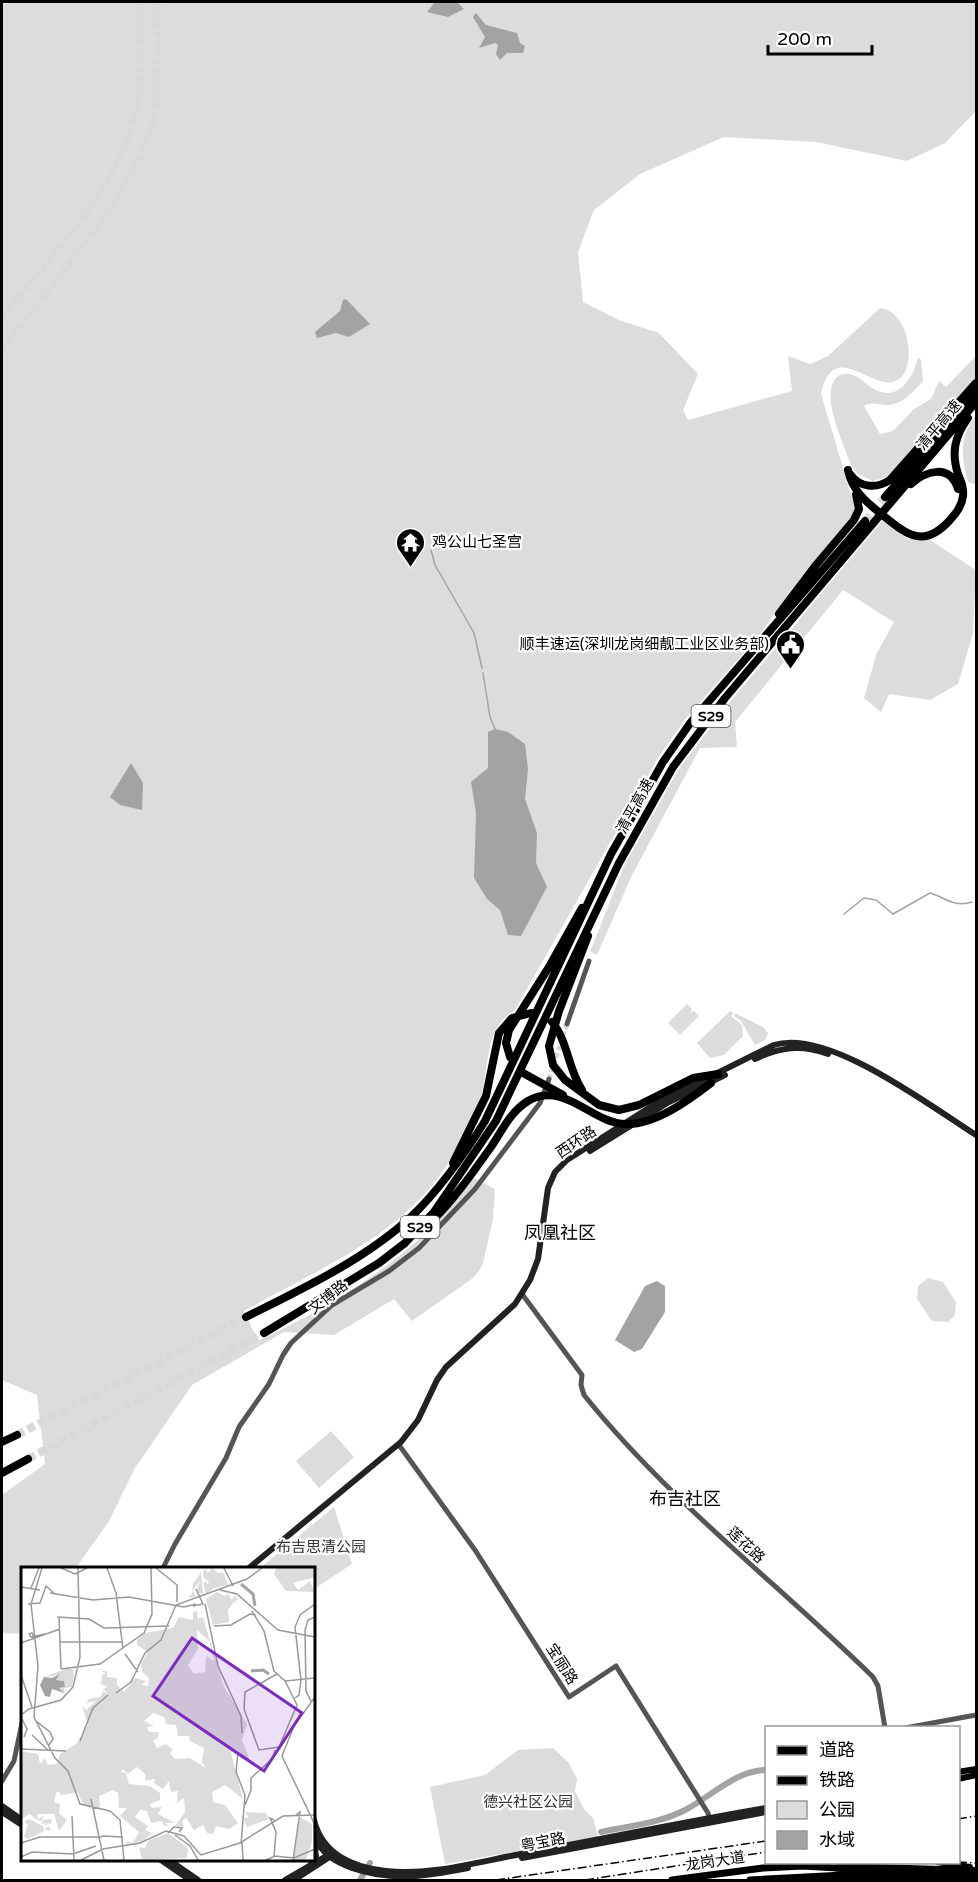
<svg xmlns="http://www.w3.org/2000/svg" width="978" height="1882" viewBox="0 0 978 1882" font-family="'Varela Round','Noto Sans SC',sans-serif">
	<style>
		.green { fill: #dcdcdc }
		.water { fill: #a3a3a3 }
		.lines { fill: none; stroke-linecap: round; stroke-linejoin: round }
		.stream { stroke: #a3a3a3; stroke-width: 1.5 }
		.river { stroke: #a3a3a3; stroke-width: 6 }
		.tertiary-tunnel { stroke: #d9d9d9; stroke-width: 5; stroke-dasharray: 5 2.5; stroke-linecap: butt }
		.primary-tunnel { stroke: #d9d9d9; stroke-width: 6; stroke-dasharray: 6 3; stroke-linecap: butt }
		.motorway-tunnel { stroke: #d9d9d9; stroke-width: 8; stroke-dasharray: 8 4; stroke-linecap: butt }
		.tertiary { stroke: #555; stroke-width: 5 }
		.secondary { stroke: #222; stroke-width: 6 }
		.primary { stroke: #000; stroke-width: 6 }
		.trunk { stroke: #000; stroke-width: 7 }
		.motorway { stroke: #000; stroke-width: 8 }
		.rail { stroke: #000; stroke-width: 1.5; stroke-dasharray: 9 3 1.5 3; stroke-linecap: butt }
		.labels { text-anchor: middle; stroke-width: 4.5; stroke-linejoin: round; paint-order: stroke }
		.shield { fill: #fff; stroke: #4c4c4c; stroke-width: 1.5 }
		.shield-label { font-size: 14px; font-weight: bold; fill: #000 }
		.street-label { font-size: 15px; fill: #000; stroke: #fff }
		.poi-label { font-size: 15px; fill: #000; stroke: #fff; text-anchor: start }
		.park-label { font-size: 15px; fill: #333; stroke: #fff }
		.quarter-label { font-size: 18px; fill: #000; stroke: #fff }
		.inset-river { fill: none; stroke: #a3a3a3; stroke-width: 3 }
		.inset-road { fill: none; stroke: #999; stroke-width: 1.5 }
		.view { fill: #7b2cbf; fill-opacity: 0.15; stroke: #7b2cbf; stroke-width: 3 }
		.inset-edge { fill: none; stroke: #000; stroke-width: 3 }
	</style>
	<rect width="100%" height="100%" fill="#fff"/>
	<path class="green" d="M2,2H976V111L945,143L907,161L816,142L724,137L640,174L594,210L578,252L583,302L619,320L659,333L698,374L683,410L688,420L792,391L788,356L810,364L828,356L880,308C908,310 918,365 899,379C875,397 834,334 821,394L855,508L851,518L804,573L757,638L686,718L658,758L515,1010C484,1028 490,1065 481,1096C475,1113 466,1130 458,1146C415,1231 322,1267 244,1311L258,1341C341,1301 419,1254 474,1178L495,1189L493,1219L483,1263L479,1271L473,1278L412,1321L394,1299L334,1335L284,1332L192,1385L135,1468L109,1521L78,1565L74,1568H22V1634L2,1633V1495L45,1464L37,1395L2,1380Z
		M976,356V381L891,476L873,481L857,474L851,465C844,445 819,394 837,377C843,373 848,373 855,376C862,379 867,385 874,389C898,403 914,377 918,357L921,360L923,381C913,392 903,404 888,405C879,405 872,401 864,406L880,434L893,431L914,409L931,399L939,381L946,387Z
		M976,415V485L968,482C961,457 959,437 976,415Z
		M882,521L907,539L930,540L976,570L973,633L958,684L930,700L889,694L881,712L864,698L876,655L894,622L843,590L735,722L737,747L700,748L632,875L597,955L590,952L624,866L678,770L730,702Z
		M687,1004L692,1009L690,1013L694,1011L699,1016L680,1035L668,1023Z
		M730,1011L734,1013L731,1016L742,1025L743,1036L724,1055L710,1058L697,1043Z
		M735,1013L763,1027L768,1033L765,1040L755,1045L741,1021L734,1016Z
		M928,1278L943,1282L956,1302L955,1315L948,1322L932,1321L917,1299L918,1286Z
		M331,1431L354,1457L319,1488L296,1461Z
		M334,1507L352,1564L314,1589V1568H260Z
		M553,1748L568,1762L574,1773L577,1779L575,1791L584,1809L593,1818L598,1837L445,1864L430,1787L485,1775L518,1750Z"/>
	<path class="water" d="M435,2H457L464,9L448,17L427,12Z
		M476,13L486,25L517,33L520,43L525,46L523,53H507L500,60L496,54L498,45L495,43L479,48L485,37L473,17Z
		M346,299L370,324L349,337L336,333L317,338L315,332L340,311L343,300Z
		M495,729L508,732L525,744L528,769L525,799L537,833L536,863L547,887L521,936L508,935L500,910L487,899L474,878L476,813L471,782L488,768V732Z
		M131,763L143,783L142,810L120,805L110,797Z
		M657,1281L665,1286V1312L642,1349L634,1352L615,1340L645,1286Z"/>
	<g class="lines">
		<path class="stream" d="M431,550L435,565L474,633L482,668
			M483,673L490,717L495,729
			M844,914L864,898L876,900L893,914L930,893C943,896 953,908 972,902"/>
		<path class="river" d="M601,1832C630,1826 661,1823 687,1809C713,1795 735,1771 766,1770
			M836,1862L838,1880
			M360,1880L370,1863"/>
		<path class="tertiary-tunnel" d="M549,1079L567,1024"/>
		<path class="primary-tunnel" d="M2,318C50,257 114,194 135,116C144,81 139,38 139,2
			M2,350L112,208L142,153L153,123L157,85L158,2"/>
		<path class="motorway-tunnel" d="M865,521L885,497
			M17,1435L246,1317
			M28,1459L264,1333"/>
		<path class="tertiary" d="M567,1024L589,961
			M522,1294L582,1375L581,1385L584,1395C669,1501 777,1583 873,1677L878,1686L885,1728
			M399,1445L475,1550L569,1697L616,1666L708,1813L710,1822
			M163,1568L175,1544L226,1458L239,1427L269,1384L283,1355L291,1343L332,1305L389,1271L419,1248L475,1189L540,1103L549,1079
			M905,1728L976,1715
			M2,1781L14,1761L22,1723"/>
		<path class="secondary" d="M755,1059C780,1047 801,1044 828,1054
			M590,1151L669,1102L725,1075
			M249,1568L401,1442L418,1420L437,1380L446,1367L515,1304L530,1280L538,1259L548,1188L555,1172L567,1160L655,1104L774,1045C828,1028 930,1106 976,1135
			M2,1806L22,1820
			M2,1812L22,1825
			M314,1820C322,1854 353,1868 386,1871C430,1876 477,1862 521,1854C603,1839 684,1822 766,1808
			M314,1836C322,1854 334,1861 352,1868C392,1882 427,1876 468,1868
			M522,1858L766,1812
			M161,1860L190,1880
			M169,1860L198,1880
			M311,1864L316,1856L314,1840
			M285,1880L328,1855
			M294,1880L331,1856"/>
		<path class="primary" d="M958,1772L976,1769
			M958,1779L976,1775
			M937,1862L970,1867
			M839,1866L976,1870
			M834,1878L869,1880"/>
		<path class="trunk" d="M672,1880L763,1868L803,1866L976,1876
			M750,1880L844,1875L964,1880"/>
		<path class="motorway" d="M848,470C852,490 865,501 880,513C906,534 923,550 950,520C956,513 962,506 963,496C964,488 961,481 958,474C951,452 955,436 968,418
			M850,474C860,488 876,489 890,480L976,383
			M911,484C927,470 950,464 958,489
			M885,497L976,391
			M779,614L816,565L854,520L859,509L856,495
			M588,936L559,1011L549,1046L553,1065L565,1080L599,1105L619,1110L639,1105L693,1078L718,1074
			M552,1022C568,1041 568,1069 582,1090
			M510,1057L506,1043L509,1030L549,967L582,908
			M523,1073L563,1095
			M453,1163L486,1096L499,1033L512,1018L531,1013
			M434,1219C456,1197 473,1172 491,1147C502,1131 510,1112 528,1101C565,1080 592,1124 626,1124C655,1125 689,1100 711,1083
			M246,1317C302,1289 366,1259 412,1216C441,1188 464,1155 485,1121L611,854L663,762L691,722L865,521
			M264,1333L379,1263L405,1243L434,1212L496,1121L619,863L673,767L725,698L976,402
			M2,1442L17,1435
			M2,1473L28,1459"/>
		<path class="rail" d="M958,1819L976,1816
			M958,1862L976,1863
			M496,1880L766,1841
			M585,1880L766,1852"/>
	</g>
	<defs>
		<symbol id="temple-pin" viewBox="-11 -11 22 30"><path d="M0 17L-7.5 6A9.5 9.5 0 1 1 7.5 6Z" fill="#000" stroke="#fff"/><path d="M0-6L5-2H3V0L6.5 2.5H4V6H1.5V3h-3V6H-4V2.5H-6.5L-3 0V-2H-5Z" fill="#fff"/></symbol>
		<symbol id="civic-pin" viewBox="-11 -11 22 30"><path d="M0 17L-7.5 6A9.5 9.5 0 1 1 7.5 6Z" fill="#000" stroke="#fff"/><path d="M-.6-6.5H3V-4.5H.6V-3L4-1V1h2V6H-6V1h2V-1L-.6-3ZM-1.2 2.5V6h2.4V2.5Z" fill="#fff"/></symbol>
	</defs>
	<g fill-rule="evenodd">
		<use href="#temple-pin" x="394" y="526" width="33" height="45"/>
		<use href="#civic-pin" x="774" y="628" width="33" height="45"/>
	</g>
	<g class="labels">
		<g class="shield">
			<rect x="691.5" y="705" width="39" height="22" rx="4.5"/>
			<rect x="400.5" y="1216" width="39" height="22" rx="4.5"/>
		</g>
		<g class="shield-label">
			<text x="711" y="721">S29</text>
			<text x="420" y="1232">S29</text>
		</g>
		<g class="street-label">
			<text transform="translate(939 425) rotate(-50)" y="5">清平高速</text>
			<text transform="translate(635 806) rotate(-61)" y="5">清平高速</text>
			<text transform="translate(576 1142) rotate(-34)" y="5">西环路</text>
			<text transform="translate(328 1297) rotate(-38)" y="5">文博路</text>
			<text transform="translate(746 1545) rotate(43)" y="5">莲花路</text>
			<text transform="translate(562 1664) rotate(58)" y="5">宝丽路</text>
			<text transform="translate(543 1842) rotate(-11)" y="5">粤宝路</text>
			<text transform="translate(715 1861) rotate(-8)" y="5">龙岗大道</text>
		</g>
		<g class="poi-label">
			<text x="432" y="547">鸡公山七圣宫</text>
			<text x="769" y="649" text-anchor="end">顺丰速运(深圳龙岗细靓工业区业务部)</text>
		</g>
		<g class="park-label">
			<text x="321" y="1552">布吉思清公园</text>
			<text x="528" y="1807">德兴社区公园</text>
		</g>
		<g class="quarter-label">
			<text x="560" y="1239">凤凰社区</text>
			<text x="685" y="1505">布吉社区</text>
		</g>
	</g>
	<g transform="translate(21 1567)">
		<rect width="294" height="294" fill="#fff"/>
		<path d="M183,1L187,6L191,1L197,6L202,5L207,18L193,21L183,29L165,31L172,29L167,30L171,27L172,17L180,5L182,27L175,26L179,13L172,24L175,30L185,27L182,16L186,14V18L188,15L182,10ZM255,1H294V10L272,16L277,23L289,14L294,25L265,24L253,7ZM196,25L204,29L207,27L211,33L213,29L218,31L214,34L218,35H213L207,43L208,55L192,58L185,32ZM176,44L177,52L182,50L203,120L226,157L221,173L229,193L220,192L215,182L210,186L222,232L204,218L191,225L192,235L204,238L217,256L208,262L195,259L192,267L186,266L182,258L173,263L165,251L161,254L163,261L154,259L164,245L163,231L151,239L156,235L157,224L150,225L148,214L142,222L133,216L134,212L124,214L125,208L116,200L107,207L102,202L100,205L105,206L108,217L129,219L139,226V233L129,237L131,241L141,240L137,247L154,256H144L148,259H143L141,254L130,256L126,244L119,243L114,250L127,259L124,263L131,266L122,274L106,277L105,274L112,276L118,265L99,249L106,241H98L97,226L92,223L78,229L79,241L63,238L56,225L41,228L36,224L33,235L39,237L38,246L46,253L38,264L33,247H16L17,252L23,249L21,253L31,252L30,257L26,256L30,264L23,262L27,260V257L23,259L25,256L20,257L22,254L16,253L9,247L0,252V184L17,187L19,197L24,191L27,198L36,197L39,187L55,177L67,158L61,139L65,143L75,134L66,136L67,132L79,130L82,124L86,127L84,123H81L86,120L80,117L81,108L85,107L81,104H86V110L96,111V118L103,125L114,111L125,114L121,118L127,119L128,111L121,105L120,97L127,85L116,78V73L124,66L152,61L158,50L172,53V45ZM176,63L188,74L193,94L185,89L184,105L173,107L167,98L177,82ZM132,146L143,150L145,157L155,158L157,169H168L169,174L183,181L181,195L185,201L169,191L154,192L149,186L152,183L145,177L136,181L132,173L136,172L138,165H128L126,160L133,159L123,154ZM47,101L52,103L53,109L51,120L43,121L44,128L38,121L44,120L43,114L35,113L38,108L23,110ZM224,245L245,246L248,252L226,260L222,251H228ZM279,250L291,257V274L285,293H272ZM8,252L22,259L23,264L7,272L3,270L7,257L3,255ZM147,266L167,281L166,291L115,293L121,292L118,280L124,281L127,274Z" fill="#dcdcdc" fill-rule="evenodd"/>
		<path d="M39,107L35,113L43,114L44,120L38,121L43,126L31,122L29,130L24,129L19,118L23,110L31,111Z" fill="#a3a3a3"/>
		<path class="inset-river" d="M220,17L232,27L234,39M230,104L242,103L248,107"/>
		<path class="inset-road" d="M21,1L10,37L17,99L13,150L34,191L47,204L59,237L89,244L99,253L103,293M40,1L54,7L66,1M86,1L95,26L102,82M135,1L156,18V35M203,1L212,19M0,20L19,23M10,21L18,1M199,23L216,27L257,63L294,70M29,26L72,33L108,30L163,40L175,37M7,37L19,36L25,19L33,26M184,37L197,99L220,149L221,166M172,39L182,37L175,22M231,44L243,64L253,104L264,114L276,138L258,180L238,183L223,142L224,125L256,107M36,50L68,52L83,61L148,59M38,50L40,102M193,59L210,58L229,47L235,48M12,71V68L11,66L8,67L10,70H11L15,69L24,67M39,75H101M0,76L39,62M104,87L117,105M40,102L79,97L123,66L131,47L130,1M0,108L11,140M264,114L294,111M95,126L110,115L124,86L140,73L155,38L226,12L241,1M294,130L273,159L261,189L293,256L294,291M274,131L278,128L280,113L274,60L279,48L294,37M290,134L285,124L284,63L287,53L294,50M0,148L8,142L40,133L52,120L59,90L57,1M0,150L6,162L3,170M15,154L29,165L32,172L28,178M11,168L28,184M59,174L72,141L87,128M0,182L45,184M217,185L215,205L224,228L220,277M70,232L83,293M224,238L230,223V211L252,191L254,183M51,249L53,293M147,266L153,260L161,261L158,265M154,268L169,279L177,293M81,269L102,270M221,275L222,293M0,276L19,270H81M0,290L11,285L52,287L75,279M253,290L255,265L249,251L253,253M60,293L82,282L119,276L145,264L163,269L180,288L219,276L262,249L294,248M245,293L254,289L273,291L294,282M272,293L279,245L275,248"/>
		<path class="view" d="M171,71L281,146L243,204L132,129Z"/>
		<rect width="294" height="294" class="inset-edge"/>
	</g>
	<rect width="978" height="1882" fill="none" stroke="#000000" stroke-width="6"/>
	<rect x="765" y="1726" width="195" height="138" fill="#ffffff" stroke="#999999" stroke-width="1.5"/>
	<rect x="777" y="1746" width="30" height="9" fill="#000000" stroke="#999999" stroke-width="1.5"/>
	<text x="819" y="1756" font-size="18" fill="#000000">道路</text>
	<rect x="777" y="1776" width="30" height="9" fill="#000000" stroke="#999999" stroke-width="1.5"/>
	<text x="819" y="1786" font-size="18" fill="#000000">铁路</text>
	<rect x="777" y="1801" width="30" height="18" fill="#dcdcdc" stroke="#999999" stroke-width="1.5"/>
	<text x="819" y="1816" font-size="18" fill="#000000">公园</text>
	<rect x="777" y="1831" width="30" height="18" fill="#a3a3a3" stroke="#999999" stroke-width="1.5"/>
	<text x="819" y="1846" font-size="18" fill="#000000">水域</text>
	<path d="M768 45v9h104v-9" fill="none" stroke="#000000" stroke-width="3"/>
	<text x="777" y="45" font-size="18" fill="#000000" stroke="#ffffff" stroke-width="4.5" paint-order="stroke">200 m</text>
</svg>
